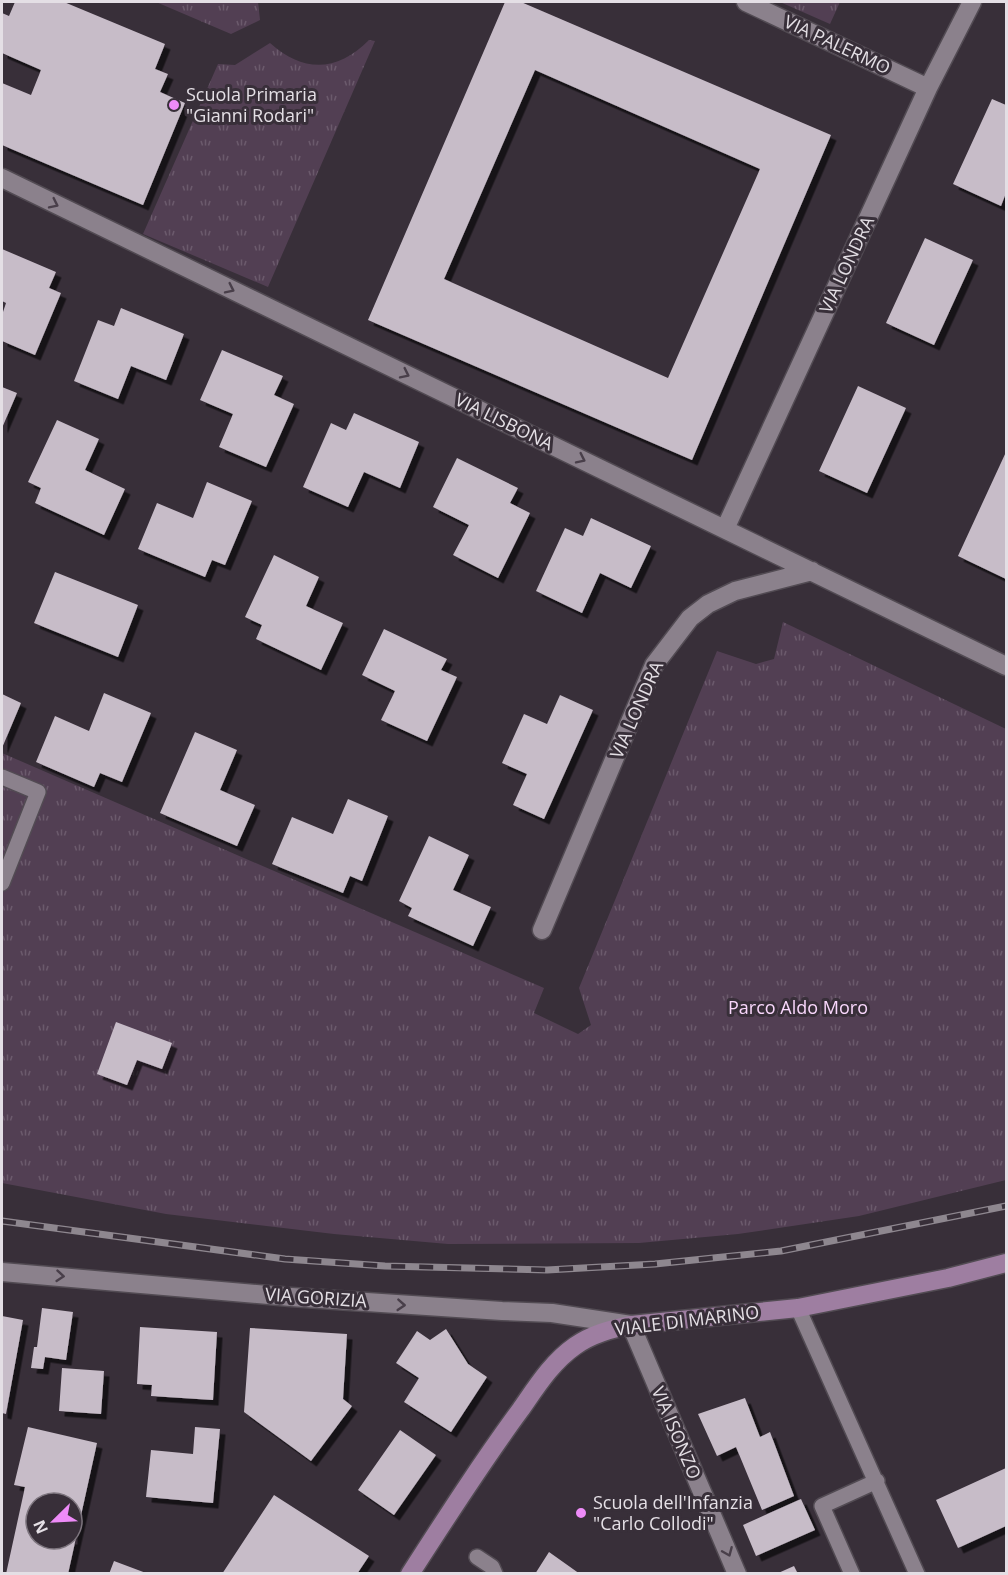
<svg xmlns="http://www.w3.org/2000/svg" width="1008" height="1575" viewBox="0 0 1008 1575" font-family="'Open Sans',sans-serif">
	<style>
		.grass { fill: url(#grass-tufts) }
		.building { fill: #c7bcc8; fill-rule: evenodd; filter: url(#shadow) }
		.lines { fill: none; stroke-linecap: round; stroke-linejoin: round }
		.lane-casing { stroke: #524b53; stroke-width: 18 }
		.street-casing { stroke: #524b53; stroke-width: 21 }
		.secondary-casing { stroke: #524b53; stroke-width: 21 }
		.lane { stroke: #8b818c; stroke-width: 15 }
		.street { stroke: #8b818c; stroke-width: 18 }
		.secondary { stroke: #9e7ea1; stroke-width: 18 }
		.rail-casing { stroke: #8e878f; stroke-width: 7 }
		.rail { stroke: #382f39; stroke-width: 4.5; stroke-dasharray: 14; stroke-linecap: butt }
		.oneway { stroke: #493f4a }
		.poi-dot { fill: #ee8bf8; stroke: #382f39; stroke-width: 2 }
		.labels { text-anchor: middle; stroke-width: 6; stroke-linejoin: round; paint-order: stroke }
		.street-label { font-size: 18px; fill: #e4dfe5; stroke: #382f39 }
		.poi-label { font-size: 18px; fill: #e4dfe5; stroke: #382f39; text-anchor: start }
		.park-label { font-size: 18px; fill: #f9d7fc; stroke: #382f39 }
	</style>
	<defs>
		<pattern id="grass-tufts" width="24" height="20" patternUnits="userSpaceOnUse" patternTransform="scale(1.5)"><rect width="24" height="20" fill="#523f53"/><path d="M3 7l-1-3M5 7V3M7 7l1-3M15 17l-1-3M17 17v-4M19 17l1-3" fill="none" stroke="#6b5a6c"/></pattern>
		<filter id="shadow"><feDropShadow dx="5.5" dy="5.5" stdDeviation="0" flood-color="#0009"/></filter>
	</defs>
	<rect width="100%" height="100%" fill="#382f39"/>
	<path class="grass" d="M156,2H258L260,20L231,34Z
		M780,2H840L830,24Z
		M369,40L375,41L268,287L143,234L218,64L235,65L270,43C303,73 338,72 369,40Z
		M783,622L1006,729V1180L859,1216L738,1234L639,1243L448,1244L334,1234L166,1214L2,1183V753L544,988L534,1013L578,1034L591,1025L579,988L717,651L756,664L774,659Z"/>
	<path class="building" d="M15,2H64L165,44L155,69L168,74L160,92L185,103L143,205L2,145V83L31,95L41,70L2,53V13L9,16Z
		M505,2H521L831,135L692,460L368,320ZM535,70L760,169L668,378L444,279Z
		M992,99L1006,105V193L1001,206L953,184Z
		M925,238L973,260L934,345L886,323Z
		M2,249L56,272L49,288L61,293L35,355L2,341V315L6,303L2,301Z
		M121,308L184,334L166,380L131,366L118,399L74,381L98,320L114,326Z
		M222,350L283,376L274,395L294,404L266,467L219,447L233,414L200,400Z
		M858,386L906,408L867,493L819,471Z
		M2,387L17,393L2,428Z
		M354,413L419,442L400,488L364,472L348,507L303,487L331,423L346,430Z
		M57,420L99,439L85,470L125,489L104,535L35,503L41,488L28,482Z
		M1006,452V579L958,556Z
		M457,458L518,488L510,503L530,513L498,578L453,555L469,525L433,507Z
		M207,482L252,501L225,565L212,560L205,577L138,549L157,503L193,518Z
		M591,518L651,546L631,588L600,573L582,613L536,591L565,528L583,536Z
		M274,555L319,577L306,606L343,623L321,670L256,639L262,625L245,617Z
		M55,572L138,605L118,657L34,623Z
		M384,629L447,659L441,670L457,677L427,741L381,720L395,691L362,675Z
		M104,693L151,713L122,782L100,773L94,787L36,762L55,716L89,731Z
		M2,694L21,703L2,748Z
		M560,695L593,710L544,819L513,805L527,774L502,763L524,714L547,724Z
		M195,732L237,750L220,790L255,805L237,846L160,813Z
		M348,799L388,816L362,881L350,876L343,893L272,864L292,817L333,834Z
		M429,836L469,855L453,890L491,907L473,946L408,916L412,908L399,901Z
		M116,1022L172,1043L162,1069L137,1060L127,1085L97,1074Z
		M42,1308L73,1312L66,1360L45,1357L43,1369L31,1368L34,1347H37Z
		M2,1316L23,1320L6,1414L2,1413Z
		M140,1327L217,1332L213,1400L151,1396L152,1385L137,1384Z
		M250,1328L347,1334L343,1399L352,1406L311,1461L244,1412Z
		M446,1329L468,1364L487,1377L451,1432L404,1402L419,1378L396,1363L417,1331L430,1340Z
		M62,1368L104,1371L101,1414L59,1411Z
		M745,1398L760,1437L770,1432L794,1496L762,1510L736,1447L717,1456L698,1414Z
		M28,1427L97,1443L68,1574H6L25,1487L14,1485ZM36,1503H72V1539H36Z
		M195,1427L220,1429L213,1503L146,1497L151,1450L193,1454Z
		M400,1430L436,1455L394,1515L358,1490Z
		M1006,1468V1526L958,1548L936,1500Z
		M274,1495L369,1556L357,1574H222Z
		M801,1499L815,1530L756,1556L743,1525Z
		M549,1552L580,1574H535Z
		M114,1561L146,1573V1574H109Z
		M794,1566L798,1574H776Z"/>
	<g class="lines">
		<defs>
			<path id="lane" d="M2,777L38,792L2,883
				M798,1308L917,1574
				M477,1557L492,1567L495,1574
				M852,1574L822,1506L877,1481"/>
			<path id="street" d="M746,2L928,88
				M2,178L1006,666
				M725,529L928,88L972,2
				M542,930L654,665L690,618L708,604L735,591L812,571
				M2,1272L291,1297L502,1311L552,1313L631,1325L737,1574"/>
			<path id="secondary" d="M410,1574C446,1518 482,1462 521,1409C537,1386 552,1362 575,1346C592,1334 611,1329 631,1325L798,1308L948,1278L1006,1263"/>
		</defs>
		<use href="#lane" class="lane-casing"/>
		<use href="#street" class="street-casing"/>
		<use href="#secondary" class="secondary-casing"/>
		<use href="#lane" class="lane"/>
		<use href="#street" class="street"/>
		<use href="#secondary" class="secondary"/>
		<defs>
			<path id="rail" d="M2,1221L285,1259L385,1266L547,1270L655,1264L781,1251L1006,1206"/>
		</defs>
		<use href="#rail" class="rail-casing"/>
		<use href="#rail" class="rail"/>
	</g>
	<defs><path id="oneway-chevron" d="M-2-3.5L2.5 0L-2 3.5" fill="none" stroke-width="1.6" stroke-linecap="round" stroke-linejoin="round" transform="scale(1.5)"/></defs>
	<g class="oneway">
		<use href="#oneway-chevron" transform="translate(54 204) rotate(26)"/>
		<use href="#oneway-chevron" transform="translate(230 289) rotate(26)"/>
		<use href="#oneway-chevron" transform="translate(405 374) rotate(26)"/>
		<use href="#oneway-chevron" transform="translate(581 459) rotate(26)"/>
		<use href="#oneway-chevron" transform="translate(60 1276) rotate(5)"/>
		<use href="#oneway-chevron" transform="translate(401 1305) rotate(4)"/>
		<use href="#oneway-chevron" transform="translate(728 1552) rotate(67)"/>
	</g>
	<g class="poi-dot">
		<circle cx="174" cy="105" r="6"/>
		<circle cx="581" cy="1513" r="6"/>
	</g>
	<g class="labels">
		<g class="street-label">
			<text transform="translate(837 45) rotate(25)" y="6">VIA PALERMO</text>
			<text transform="translate(847 265) rotate(-65)" y="6">VIA LONDRA</text>
			<text transform="translate(504 422) rotate(26)" y="6">VIA LISBONA</text>
			<text transform="translate(637 710) rotate(-66)" y="6">VIA LONDRA</text>
			<text transform="translate(316 1298) rotate(4)" y="6">VIA GORIZIA</text>
			<text transform="translate(687 1321) rotate(-7)" y="6">VIALE DI MARINO</text>
			<text transform="translate(676 1433) rotate(67)" y="6">VIA ISONZO</text>
		</g>
		<g class="poi-label">
			<text x="186" y="101">Scuola Primaria<tspan x="186" dy="21">"Gianni Rodari"</tspan></text>
			<text x="593" y="1509">Scuola dell'Infanzia<tspan x="593" dy="21">"Carlo Collodi"</tspan></text>
		</g>
		<g class="park-label">
			<text x="798" y="1014">Parco Aldo Moro</text>
		</g>
	</g>
	<rect width="1008" height="1575" fill="none" stroke="#e4dfe5" stroke-width="6"/>
	<g transform="translate(54 1521) rotate(246)"><circle r="28" fill="#382f39" stroke="#7d757e" stroke-width="1.5"/>
	<path d="M0-4.5L10 22L0 15L-10 22Z" fill="#ee8bf8"/>
	<text y="-9" font-size="16" font-weight="bold" text-anchor="middle" fill="#e4dfe5">N</text>
	</g>
</svg>
